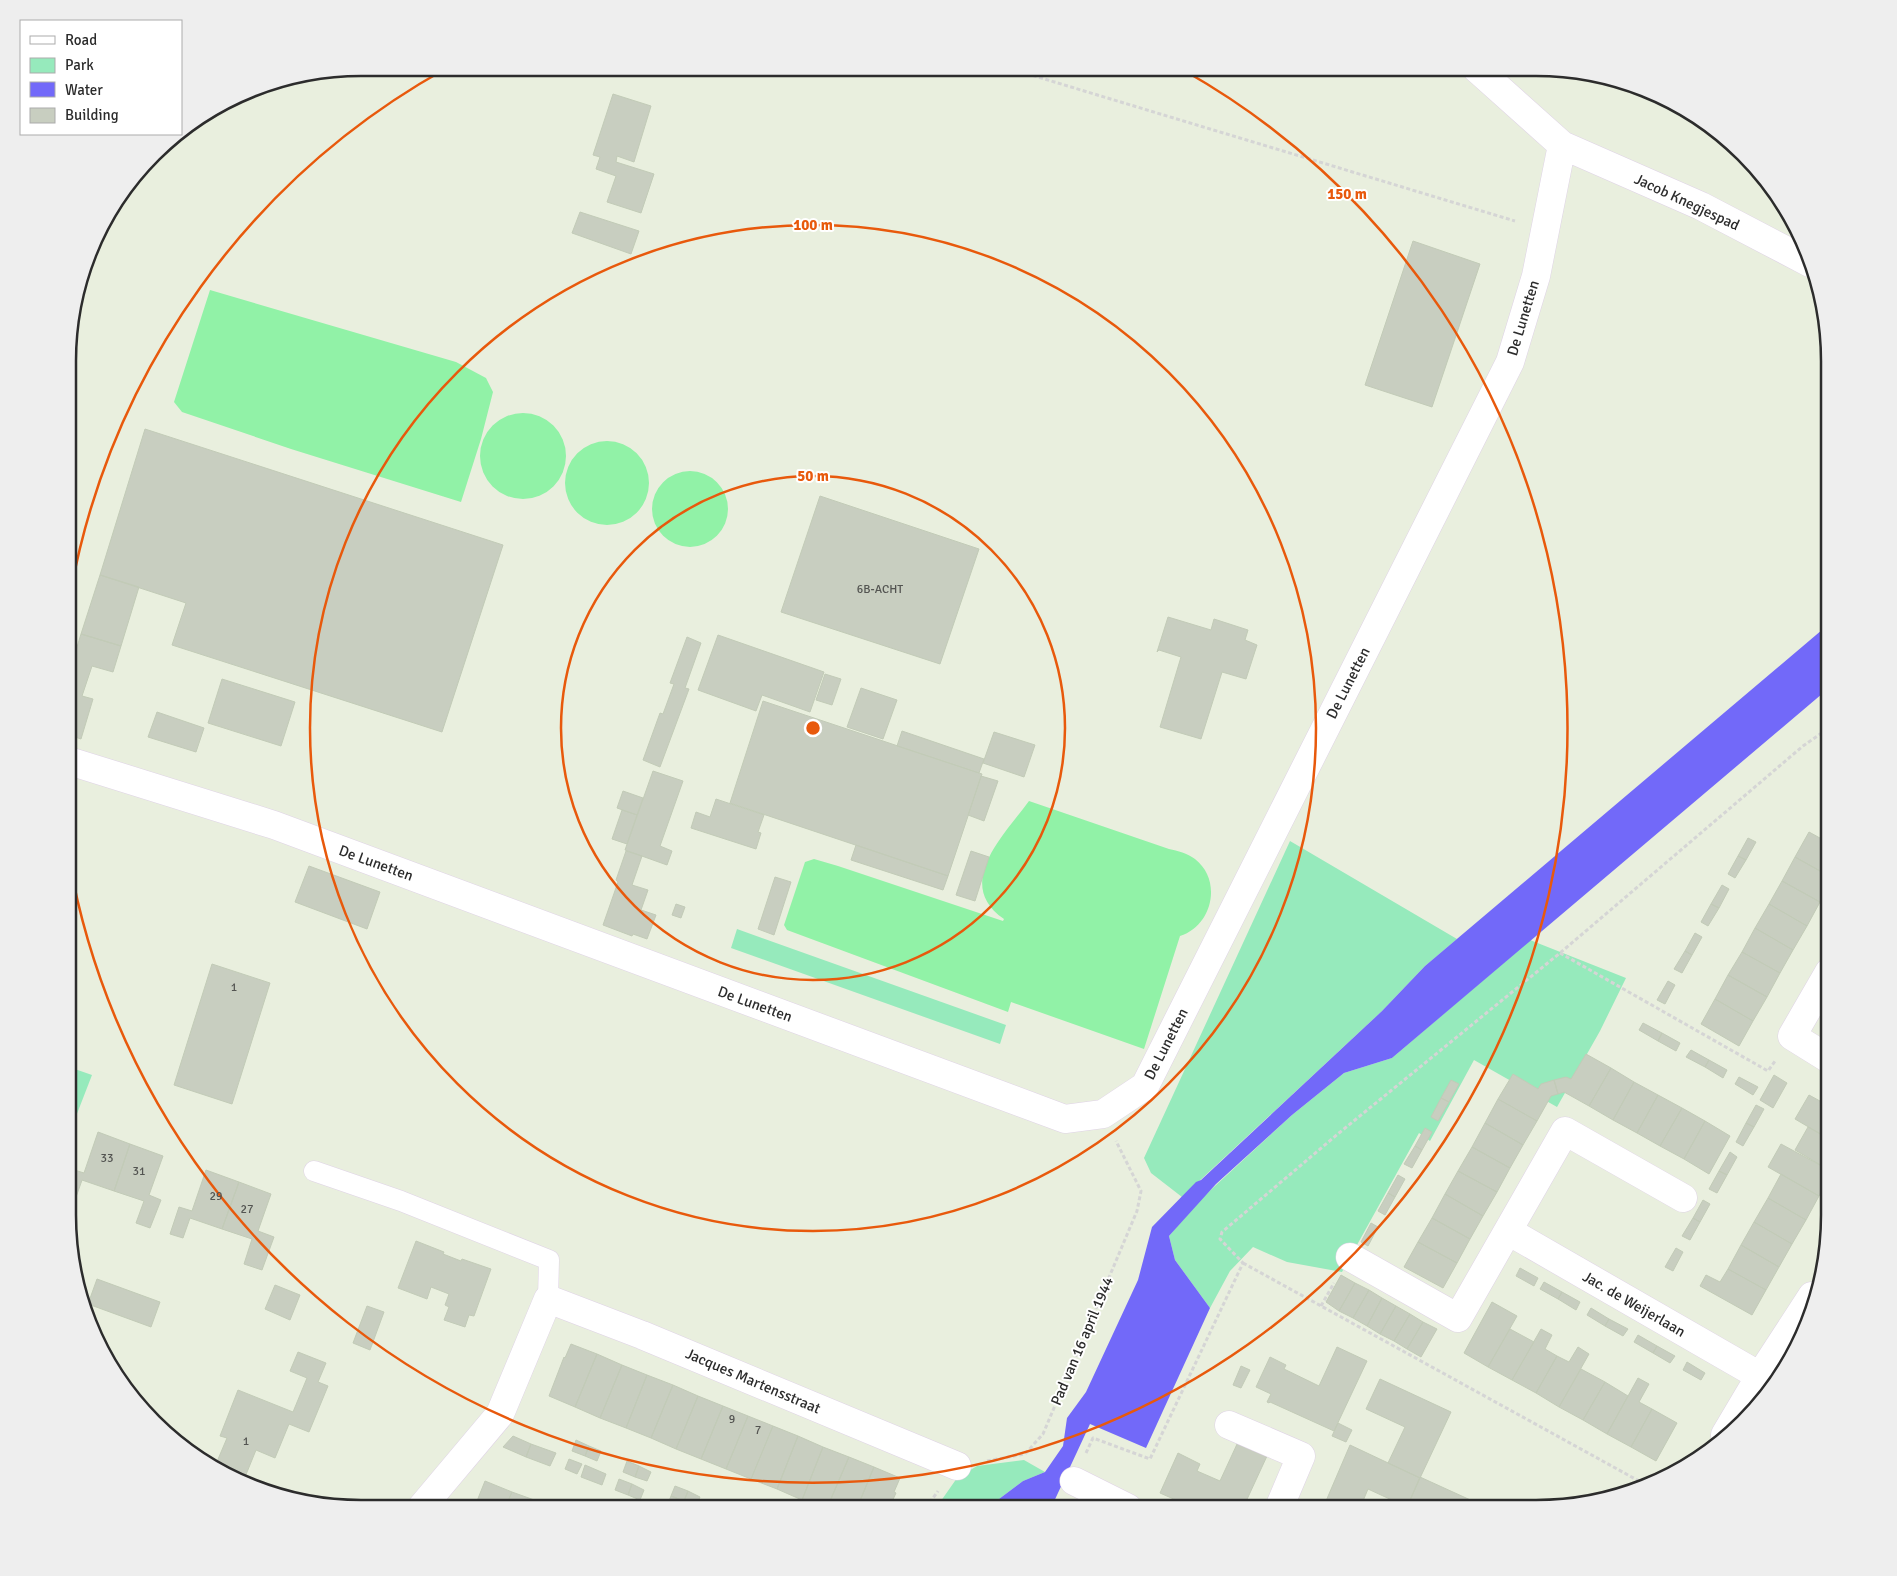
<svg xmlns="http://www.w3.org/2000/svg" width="1897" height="1576" viewBox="0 0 1897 1576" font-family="Signika,sans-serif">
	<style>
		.green { fill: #96eabc }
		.pitch { fill: #91f2a7 }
		.water { fill: #7269f9 }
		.building { fill: #c8cec0; stroke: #c2cbb7 }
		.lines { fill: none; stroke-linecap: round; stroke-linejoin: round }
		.lane-casing { stroke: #dfd3e6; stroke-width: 21 }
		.street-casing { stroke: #dfd3e6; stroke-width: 29 }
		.path { stroke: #d5d5d5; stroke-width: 3; stroke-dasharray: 4 2.5; stroke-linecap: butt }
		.lane { stroke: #fff; stroke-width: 20 }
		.street { stroke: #fff; stroke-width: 28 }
		.ring { fill: none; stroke: #e8590c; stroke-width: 2.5 }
		.labels { text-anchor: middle; stroke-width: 4; stroke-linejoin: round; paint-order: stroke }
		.number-label { font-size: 12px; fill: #535451 }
		.street-label { font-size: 15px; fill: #2c2c2c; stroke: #fff }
		.rim { fill: none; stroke: #2c2c2c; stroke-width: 2.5 }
		.centre { fill: #e8590c; stroke: #fff; stroke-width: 2.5 }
		.ring-label { font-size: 15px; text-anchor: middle; font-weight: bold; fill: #e8590c; stroke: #fff; stroke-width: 4; stroke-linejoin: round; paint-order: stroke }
	</style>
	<rect width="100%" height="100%" fill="#e9efde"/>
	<path class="green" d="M1290,841L1457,939L1425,966L1382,1011L1182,1197L1151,1173L1144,1158Z
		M737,929L1006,1025L1000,1044L731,948Z
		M1530,940L1626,978L1600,1031L1557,1107L1474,1060L1430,1141L1419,1133L1342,1272L1287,1262L1253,1247L1230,1271L1210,1308L1175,1260L1169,1236L1202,1198L1292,1115L1344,1073L1392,1058Z
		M69,1067L92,1075L68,1137Z
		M1024,1460L1045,1472L1023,1481L987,1508H936L957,1478L977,1466Z"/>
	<path class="pitch" d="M210,290L456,362L486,378L493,392L481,439L461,502L291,449L182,412L174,402Z
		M480 456a43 43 0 1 1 86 0a43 43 0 1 1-86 0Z
		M565 483a42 42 0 1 1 84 0a42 42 0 1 1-84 0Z
		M652 509a38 38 0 1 1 76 0a38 38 0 1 1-76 0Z
		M1029,801L1169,849C1178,851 1187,853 1195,859C1223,881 1212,926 1180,936L1144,1049L1011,1002L1008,1012L787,930L784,925L805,862L814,859L838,866L1003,921L1004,919C953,884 1004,835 1029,801Z"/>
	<path class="water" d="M1829,624V688L1392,1058L1344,1073L1292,1115L1216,1184L1169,1236L1175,1260L1210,1308L1146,1448L1090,1424L1051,1508H987L1023,1481L1045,1472L1063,1446L1067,1418L1086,1392L1138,1280L1152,1227L1196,1182L1201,1180L1382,1011L1425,966Z"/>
	<path class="building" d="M613,94L651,106L634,162L617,156L616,162L654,174L641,213L607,202L616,176L596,169L600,157L593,155Z
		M580,212L639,231L631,254L572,233Z
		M1413,241L1480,264L1432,407L1365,385Z
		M145,429L503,545L442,732L172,645L186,603L100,575Z
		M820,496L979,549L940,664L781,612Z
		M100,575L139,587L121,646L81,634Z
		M1168,617L1211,630L1214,619L1248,630L1245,640L1257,645L1246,679L1222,672L1201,739L1160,727L1181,657L1159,650L1157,652Z
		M81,634L121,646L113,672L92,666L82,696L93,699L81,739L69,735V673Z
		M718,635L824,672L810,712L762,695L756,711L698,690Z
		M687,637L701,643L685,688L689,689L660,767L643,760L660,713L663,714L674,684L670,683Z
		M825,674L841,679L832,705L816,700Z
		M222,679L295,702L281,746L208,723Z
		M861,688L897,700L883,739L847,727Z
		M763,701L982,774L948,876L730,803Z
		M157,712L204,728L196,752L148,737Z
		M902,731L984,759L979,773L897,746Z
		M994,732L1035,745L1024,777L983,763Z
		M653,771L683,781L660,846L672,851L667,865L625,850Z
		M981,776L998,781L984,821L968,815Z
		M623,791L643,798L637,815L617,808Z
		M716,799L764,815L758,832L761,833L756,849L691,828L696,812L710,817Z
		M622,810L637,815L627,844L612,839Z
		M1809,832L1829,843V876L1795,857Z
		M1748,838L1756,842L1746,860L1738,856Z
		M856,845L948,876L943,890L851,860Z
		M626,851L642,856L632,885L648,890L641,910L656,915L647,939L633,934L632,936L603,925L618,882L616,880Z
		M971,851L989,857L975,901L956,895Z
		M1738,856L1746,860L1735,878L1728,874Z
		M1795,857L1829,876V887L1820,902L1782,881Z
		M309,866L380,892L367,929L295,902Z
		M775,877L791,882L774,935L758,929Z
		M1782,881L1820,902L1807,926L1769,904Z
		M1722,885L1729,889L1719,908L1711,904Z
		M676,904L685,907L681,918L672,915Z
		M1711,904L1719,908L1708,926L1701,922Z
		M1769,904L1807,926L1793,950L1755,928Z
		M1755,928L1793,950L1780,973L1742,952Z
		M1695,933L1702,937L1692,955L1685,951Z
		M1685,951L1692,955L1682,973L1674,969Z
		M1742,952L1780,973L1767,997L1728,975Z
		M212,964L270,983L232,1104L174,1085Z
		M1728,975L1767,997L1753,1021L1715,999Z
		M1668,981L1675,985L1665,1004L1657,1000Z
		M1715,999L1753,1021L1739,1046L1701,1024Z
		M1643,1023L1662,1033L1658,1041L1639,1030Z
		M1662,1033L1680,1043L1676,1051L1658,1041Z
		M1691,1050L1709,1060L1705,1067L1686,1057Z
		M1586,1054L1611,1068L1589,1106L1564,1092L1558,1094L1554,1080L1566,1077L1571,1079Z
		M1709,1060L1727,1070L1723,1078L1705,1067Z
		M1611,1068L1634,1082L1613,1120L1589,1106Z
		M1513,1074L1538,1089L1541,1084L1554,1080L1558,1094L1551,1096L1537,1121L1498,1099Z
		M1774,1075L1787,1083L1773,1108L1760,1100Z
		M1739,1077L1758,1087L1753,1095L1735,1084Z
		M1451,1080L1459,1084L1449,1102L1441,1098Z
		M1634,1082L1658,1095L1637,1133L1613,1120Z
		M1658,1095L1682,1108L1660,1146L1637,1133Z
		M1809,1095L1829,1106V1139L1795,1119Z
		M1441,1098L1449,1102L1438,1121L1431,1117Z
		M1498,1099L1537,1121L1523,1145L1485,1123Z
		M1756,1105L1764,1109L1754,1127L1746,1123Z
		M1682,1108L1705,1121L1684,1159L1660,1146Z
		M1705,1121L1730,1136L1709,1174L1684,1159Z
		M1485,1123L1523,1145L1510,1168L1472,1147Z
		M1746,1123L1754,1127L1743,1146L1736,1142Z
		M1808,1127L1829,1139V1170L1795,1150Z
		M1425,1128L1432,1132L1422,1150L1415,1146Z
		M98,1132L130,1144L114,1191L82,1180L75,1200L68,1198V1168L84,1173Z
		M130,1144L163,1156L149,1195L161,1200L150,1228L136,1223L144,1201L114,1191Z
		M1781,1144L1829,1170V1179L1819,1196L1768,1167Z
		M1415,1146L1422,1150L1412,1168L1404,1164Z
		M1472,1147L1510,1168L1497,1192L1458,1171Z
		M1730,1152L1737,1157L1727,1175L1719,1171Z
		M206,1170L239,1182L222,1229L190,1218L183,1238L170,1234L179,1207L192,1211Z
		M1458,1171L1497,1192L1483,1216L1445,1194Z
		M1719,1171L1727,1175L1717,1193L1709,1189Z
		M1781,1174L1819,1196L1806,1220L1768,1198Z
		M1398,1175L1405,1179L1395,1197L1388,1193Z
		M239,1182L271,1194L258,1231L274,1237L262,1270L244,1264L252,1239L222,1229Z
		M1388,1193L1395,1197L1385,1215L1378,1211Z
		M1445,1194L1483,1216L1470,1239L1432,1218Z
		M1768,1198L1806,1220L1792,1244L1754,1222Z
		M1703,1200L1710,1204L1700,1222L1693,1218Z
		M1432,1218L1470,1239L1457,1263L1418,1242Z
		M1693,1218L1700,1222L1690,1240L1682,1236Z
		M1754,1222L1792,1244L1779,1267L1741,1245Z
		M1371,1223L1378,1227L1368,1246L1361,1242Z
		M416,1241L444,1252L443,1254L461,1261L462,1259L491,1269L474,1316L469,1315L465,1327L444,1320L449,1307L445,1305L449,1294L431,1287L427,1299L398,1288Z
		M1418,1242L1457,1263L1443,1288L1404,1267Z
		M1741,1245L1779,1267L1766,1290L1728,1269Z
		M1676,1248L1683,1252L1673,1271L1665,1267Z
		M1520,1268L1538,1278L1534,1286L1516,1276Z
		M1728,1269L1766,1290L1752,1315L1700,1286L1706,1275L1720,1282Z
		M1341,1275L1355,1283L1339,1311L1326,1302Z
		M97,1279L160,1302L151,1327L88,1304Z
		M1544,1282L1562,1292L1558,1299L1540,1289Z
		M1355,1283L1369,1290L1353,1318L1339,1311Z
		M275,1285L300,1295L290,1320L265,1309Z
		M1369,1290L1382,1298L1367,1326L1353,1318Z
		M1562,1292L1580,1302L1576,1310L1558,1299Z
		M1382,1298L1396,1306L1380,1334L1367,1326Z
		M1492,1302L1517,1316L1488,1367L1464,1353Z
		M367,1306L384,1312L370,1350L353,1343Z
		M1396,1306L1410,1314L1394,1341L1380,1334Z
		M1591,1308L1609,1319L1605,1326L1587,1315Z
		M1410,1314L1423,1322L1407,1349L1394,1341Z
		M1609,1319L1628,1329L1623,1336L1605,1326Z
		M1423,1322L1437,1329L1421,1357L1407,1349Z
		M1510,1329L1534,1342L1512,1380L1488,1367Z
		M1541,1329L1552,1335L1545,1349L1557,1356L1536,1393L1512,1380Z
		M1638,1335L1657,1346L1653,1353L1634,1342Z
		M571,1344L597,1354L575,1407L549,1396L564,1357L565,1358Z
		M1657,1346L1675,1356L1670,1363L1653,1353Z
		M1337,1347L1367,1361L1334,1431L1270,1402L1269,1403L1267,1402L1271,1394L1256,1387L1270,1357L1286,1365L1284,1369L1319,1386Z
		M1578,1347L1589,1354L1559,1407L1536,1393L1557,1356L1569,1362Z
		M298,1352L326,1363L318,1382L328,1386L309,1432L289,1424L275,1458L256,1450L243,1482L216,1464L227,1438L220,1436L238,1390L293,1412L307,1378L290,1371Z
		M597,1354L622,1365L600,1418L575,1407Z
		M1687,1362L1705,1373L1701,1380L1683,1370Z
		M622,1365L647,1375L626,1428L600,1418Z
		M1241,1366L1250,1370L1241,1388L1233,1385Z
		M1581,1369L1605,1382L1583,1420L1559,1407Z
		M647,1375L673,1385L651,1438L626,1428Z
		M1638,1378L1649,1384L1639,1402L1652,1409L1631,1447L1607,1434Z
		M1380,1379L1451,1412L1420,1478L1388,1463L1405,1427L1366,1409Z
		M1605,1382L1628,1396L1607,1434L1583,1420Z
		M673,1385L698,1396L676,1449L651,1438Z
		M698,1396L723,1406L701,1459L676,1449Z
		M723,1406L748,1416L726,1469L701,1459Z
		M1652,1409L1677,1423L1656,1461L1631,1447Z
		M748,1416L773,1426L751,1479L726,1469Z
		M1338,1423L1352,1430L1346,1442L1332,1436Z
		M773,1426L798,1436L777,1489L751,1479Z
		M513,1436L531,1444L526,1457L503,1447Z
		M798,1436L823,1447L802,1500L777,1489Z
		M576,1440L589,1446L585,1456L572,1451Z
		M1238,1442L1267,1456L1243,1508H1194L1160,1493L1178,1453L1200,1464L1197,1471L1220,1481Z
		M531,1444L556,1453L550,1466L526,1457Z
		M1350,1445L1420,1478L1407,1507L1368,1489L1360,1508H1323Z
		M589,1446L601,1451L597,1461L585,1456Z
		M823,1447L849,1457L827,1508H822L802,1500Z
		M849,1457L874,1467L857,1508H827Z
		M569,1459L582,1464L577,1474L565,1469Z
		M627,1461L639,1466L635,1477L623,1472Z
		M585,1465L606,1474L602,1485L581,1477Z
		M639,1466L651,1472L647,1481L635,1477Z
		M874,1467L900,1478L894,1492L896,1493L890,1506H888L887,1508H857Z
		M1420,1477L1488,1508H1410L1407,1507Z
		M619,1479L632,1484L628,1495L615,1490Z
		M485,1481L512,1492L505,1508H472L474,1505L475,1506Z
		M632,1484L644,1490L640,1500L628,1495Z
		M675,1486L688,1491L684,1501L671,1496Z
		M688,1491L700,1497L696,1506L684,1501Z
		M512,1492L537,1501L534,1508H505Z
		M671,1496L684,1501L681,1508L667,1506Z
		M537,1501L553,1508H534Z
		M684,1501L696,1506V1508H681Z
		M727,1502L740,1507V1508H725Z"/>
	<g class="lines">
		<defs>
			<path id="lane" d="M314,1171L401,1201L549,1260L548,1299"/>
			<path id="street" d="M1476,68L1562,145L1701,206L1810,263
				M69,761L274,825L1065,1119L1103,1114L1145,1086L1510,362L1536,276L1562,145
				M1829,1059L1792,1036L1829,972
				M1508,1231L1760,1376
				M1350,1257L1458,1318L1565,1131L1683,1198
				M1229,1425L1301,1456L1279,1508
				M1725,1435L1760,1376L1812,1296
				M1074,1481L1128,1508
				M421,1508L500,1414L548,1299L642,1335L957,1466"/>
		</defs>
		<use href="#lane" class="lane-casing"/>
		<use href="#street" class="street-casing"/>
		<path class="path" d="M1008,68L1515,221
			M1560,953L1768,1071L1775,1061
			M1243,1263L1648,1486
			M1321,1306L1334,1283
			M1086,1453L1093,1438L1150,1459L1243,1263L1220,1239L1222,1232L1339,1133L1560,953L1803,746L1823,732L1829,731
			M987,1461L1025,1454L1043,1434L1137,1211L1141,1191L1116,1141
			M926,1508L938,1491"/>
		<use href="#lane" class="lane"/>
		<use href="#street" class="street"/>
	</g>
	<g class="ring">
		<circle cx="813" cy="728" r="252"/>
		<circle cx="813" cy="728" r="503"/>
		<path d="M71 590A755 755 0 0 1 447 68M1185 71A755 755 0 1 1 69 859"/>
	</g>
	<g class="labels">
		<g class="number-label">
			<text x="880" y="593">6B-ACHT</text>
			<text x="234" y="991">1</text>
			<text x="107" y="1162">33</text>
			<text x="139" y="1175">31</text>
			<text x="216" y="1200">29</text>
			<text x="247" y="1213">27</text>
			<text x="732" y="1423">9</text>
			<text x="758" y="1434">7</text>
			<text x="246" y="1445">1</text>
		</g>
		<g class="street-label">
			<text transform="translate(1687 202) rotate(25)" y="5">Jacob Knegjespad</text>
			<text transform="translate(1523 318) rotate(-73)" y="5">De Lunetten</text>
			<text transform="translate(1348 683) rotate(-63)" y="5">De Lunetten</text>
			<text transform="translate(376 863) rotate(20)" y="5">De Lunetten</text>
			<text transform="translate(755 1004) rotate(20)" y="5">De Lunetten</text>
			<text transform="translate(1166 1044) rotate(-63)" y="5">De Lunetten</text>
			<text transform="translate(1634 1304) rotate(30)" y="5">Jac. de Weijerlaan</text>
			<text transform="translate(1082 1341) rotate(-67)" y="5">Pad van 16 april 1944</text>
			<text transform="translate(753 1381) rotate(23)" y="5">Jacques Martensstraat</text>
		</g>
	</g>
	<path d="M0 0H1897V1576H0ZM361 76H1536A285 285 0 0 1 1821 361V1215A285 285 0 0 1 1536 1500H361A285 285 0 0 1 76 1215V361A285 285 0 0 1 361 76Z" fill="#eee" fill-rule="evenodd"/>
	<path class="rim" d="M361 76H1536A285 285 0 0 1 1821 361V1215A285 285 0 0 1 1536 1500H361A285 285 0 0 1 76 1215V361A285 285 0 0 1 361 76Z"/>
	<circle cx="813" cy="728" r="8" class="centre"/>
	<g class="ring-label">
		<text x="1347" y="199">150 m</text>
		<text x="813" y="230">100 m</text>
		<text x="813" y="481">50 m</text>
	</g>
	<rect x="20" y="20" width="162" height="115" fill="#ffffff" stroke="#ababab"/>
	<rect x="30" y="36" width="25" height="8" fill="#ffffff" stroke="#ababab"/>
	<text x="65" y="45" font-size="15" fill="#2c2c2c">Road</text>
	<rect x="30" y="58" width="25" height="15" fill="#96eabc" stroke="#ababab"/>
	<text x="65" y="70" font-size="15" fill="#2c2c2c">Park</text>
	<rect x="30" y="82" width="25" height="15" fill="#7269f9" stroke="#ababab"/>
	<text x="65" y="95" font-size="15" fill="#2c2c2c">Water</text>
	<rect x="30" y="108" width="25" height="15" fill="#c8cec0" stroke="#ababab"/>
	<text x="65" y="120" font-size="15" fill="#2c2c2c">Building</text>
</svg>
